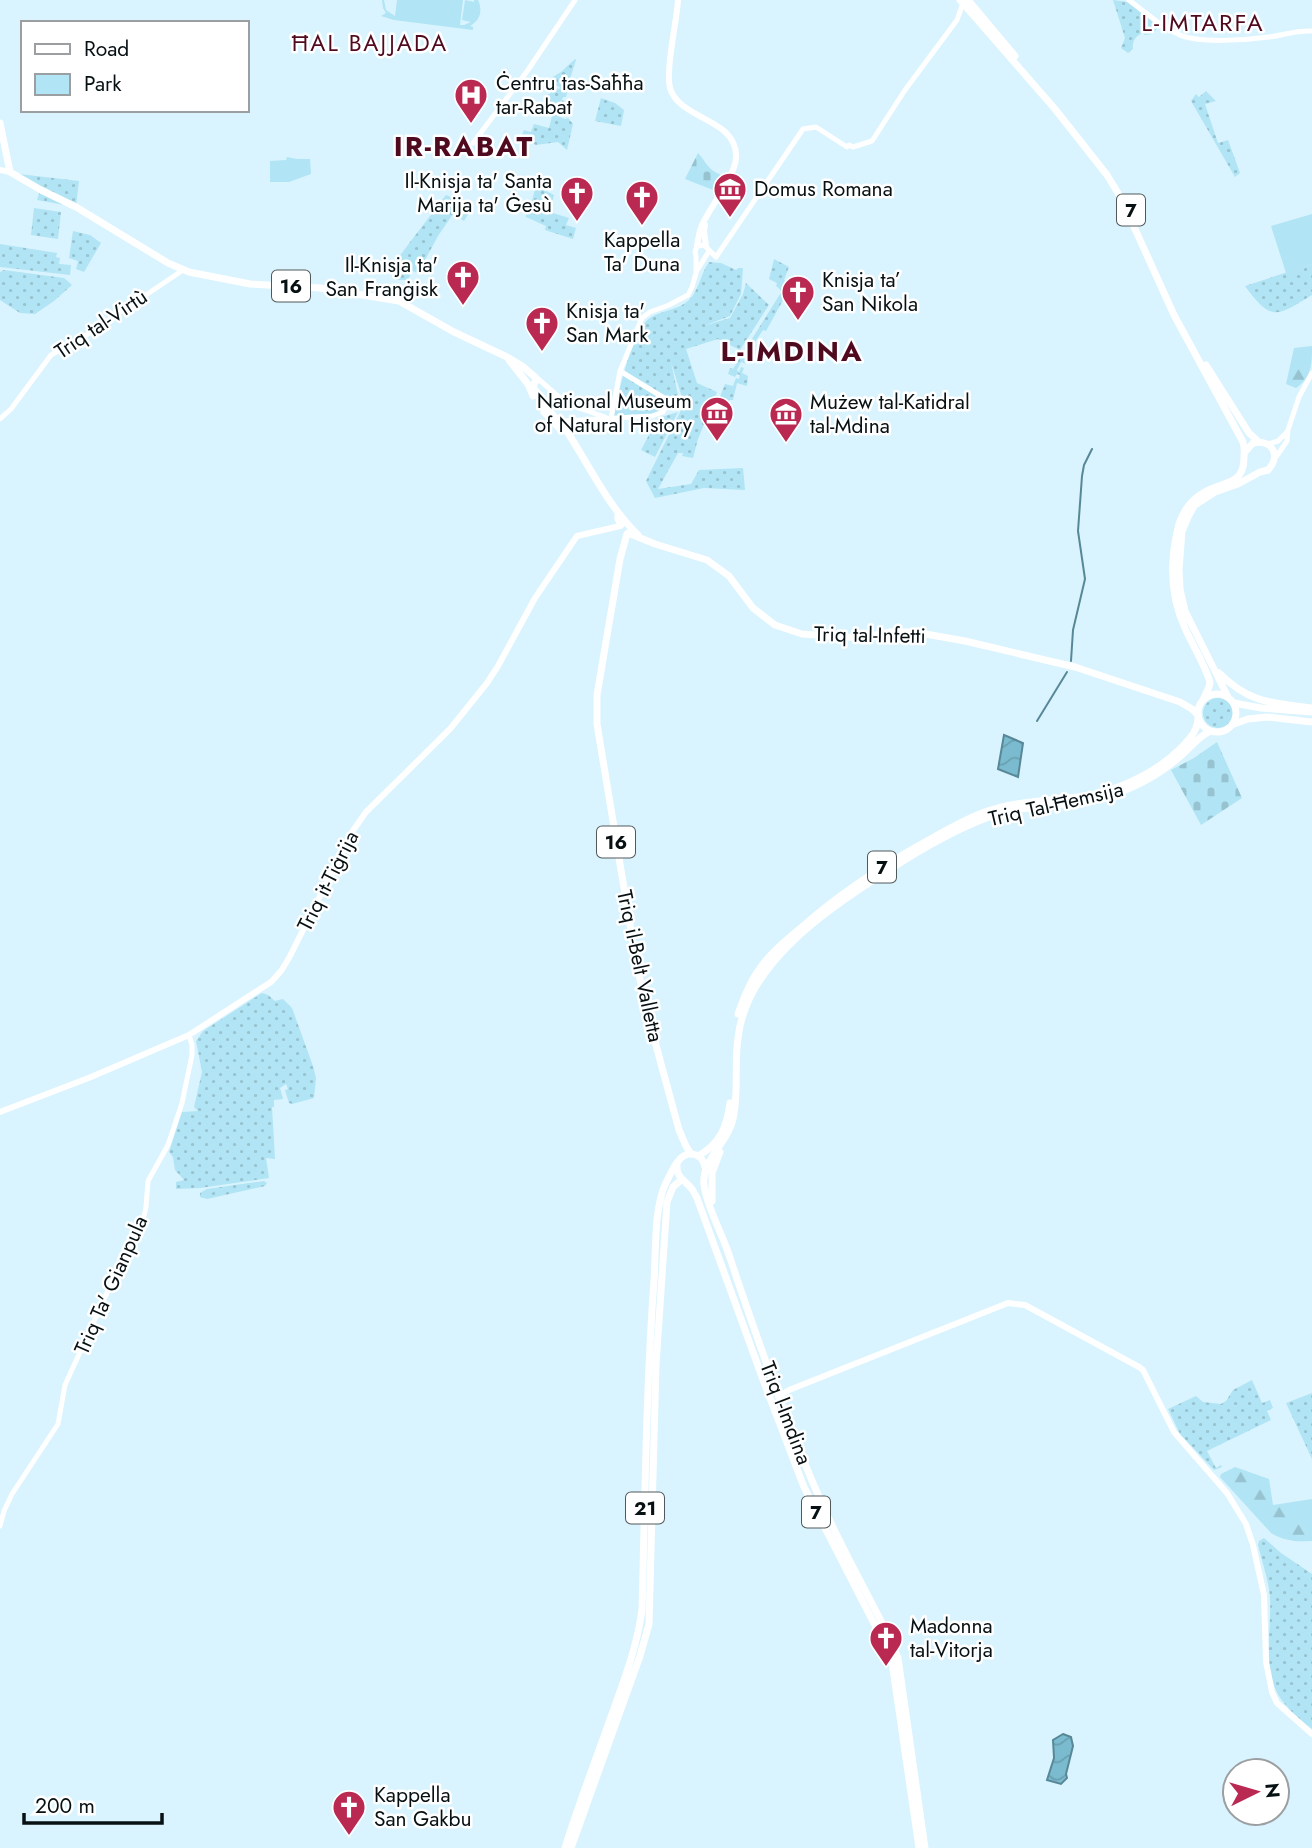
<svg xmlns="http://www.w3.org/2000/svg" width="1312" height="1848" viewBox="0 0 1312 1848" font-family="Jost,sans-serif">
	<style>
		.green { fill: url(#green-dots) }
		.forest { fill: url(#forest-firs) }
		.cemetery { fill: url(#cemetery-stones) }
		.pitch { fill: #b1e4f4 }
		.water { fill: url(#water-waves); stroke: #588897; stroke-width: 2 }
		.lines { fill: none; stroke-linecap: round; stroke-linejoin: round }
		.stream { stroke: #588897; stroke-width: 2 }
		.tertiary { stroke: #fff; stroke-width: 5 }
		.secondary { stroke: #fff; stroke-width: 6 }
		.primary { stroke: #fff; stroke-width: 7 }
		.trunk { stroke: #fff; stroke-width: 7 }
		.labels { text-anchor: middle; stroke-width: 5; stroke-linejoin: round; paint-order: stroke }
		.shield { fill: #fff; stroke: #51585a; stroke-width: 2 }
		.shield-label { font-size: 19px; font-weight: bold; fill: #071013 }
		.poi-label { font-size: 21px; fill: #071013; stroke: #fff; text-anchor: start }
		.street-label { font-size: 21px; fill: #071013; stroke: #fff }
		.neighbourhood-label { font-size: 23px; letter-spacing: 2px; fill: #500a1f; stroke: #fff }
		.quarter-label { font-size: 24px; letter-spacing: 2px; fill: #500a1f; stroke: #fff }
		.district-label { font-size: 28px; font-weight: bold; letter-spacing: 2px; fill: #500a1f; stroke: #fff }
	</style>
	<defs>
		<pattern id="green-dots" width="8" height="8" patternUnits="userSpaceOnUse" patternTransform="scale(1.75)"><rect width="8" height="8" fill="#b1e4f4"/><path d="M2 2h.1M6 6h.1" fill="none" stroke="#97c3d0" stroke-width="1.8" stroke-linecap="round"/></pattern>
		<pattern id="forest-firs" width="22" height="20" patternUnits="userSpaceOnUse" patternTransform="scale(1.75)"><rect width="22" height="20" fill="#b1e4f4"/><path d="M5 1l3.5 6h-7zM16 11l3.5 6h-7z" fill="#97c3d0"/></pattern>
		<pattern id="cemetery-stones" width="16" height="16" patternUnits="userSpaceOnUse" patternTransform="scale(1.75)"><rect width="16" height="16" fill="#b1e4f4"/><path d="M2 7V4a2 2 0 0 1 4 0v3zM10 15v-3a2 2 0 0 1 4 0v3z" fill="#97c3d0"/></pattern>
		<pattern id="water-waves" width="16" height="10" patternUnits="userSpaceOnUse" patternTransform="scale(1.75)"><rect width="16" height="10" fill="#7bbbcf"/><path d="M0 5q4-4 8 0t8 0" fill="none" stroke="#69a0b1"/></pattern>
	</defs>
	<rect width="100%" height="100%" fill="#d9f4fe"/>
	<path class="green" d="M1113,0L1127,2L1155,23L1157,29L1152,34L1145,35L1142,33C1135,37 1132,41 1133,49L1128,53L1121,48L1125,38Z
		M575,59L576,60L567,88L568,89L566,97H563L562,100L564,101L562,109L559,108L558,112L561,113L560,117L565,119L568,118L573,124L567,150L558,142L536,145L521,137L524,130L531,132L534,124L549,128L552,116L545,113L547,105L555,107L556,104L548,101L550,97L547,96L548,94H550L552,89L554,90L555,88L559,89L560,87L549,84L551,82L549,79L561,72Z
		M1206,91L1216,101L1205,104L1218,143L1228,140L1240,173L1235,177L1191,101L1196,94L1199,97Z
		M601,98L615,103L624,110L621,126L595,121Z
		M19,174L79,181L76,207L37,200L41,187Z
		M536,186L554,195L550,212L569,218L566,225L576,228L573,239L545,230L546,226L526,217V204H531Z
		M446,195L451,197V199L464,204L471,210L464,221L453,214L438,236L418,273L412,271L408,280H396L398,258Z
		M34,208L61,212L58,239L31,235Z
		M73,231L90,235L101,243L84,272L76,269L78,261L69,258Z
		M0,244L57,253L56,257L60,258L59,264L71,265L70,275L0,267Z
		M774,259L789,267L784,280L792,284L766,331L763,330L745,357L744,361L746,364L741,362L737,370L739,372L741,367L744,368L742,373L748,376L747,386L737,383L733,400H729V402L719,399L725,384L733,386L736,378L739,379L740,375L737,374L735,377L728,374L730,368L733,369L782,291L776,286L777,283L769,279Z
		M709,262L721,263L736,270L738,268H743L741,294L730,316L703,326L730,318L743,294L746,283L769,305L740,350L718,339L686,349L697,383L717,392L698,439L693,458L682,456L683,453H678L658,489L691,484L699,470L743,468L745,490L704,488L655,498L646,481L684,404L671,362L679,400L652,415L613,418C618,397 632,329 650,318C662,310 679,310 689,300C700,289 700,274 709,262Z
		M1312,264V295C1277,316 1272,323 1245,286Z
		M4,270L64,278L72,285L54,301L35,314L20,313L0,300V272Z
		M678,412L655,457L641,450L658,418Z
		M1203 713a15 15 0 1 1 30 0a15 15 0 1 1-30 0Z
		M262,993L268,995L275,1001L283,999L292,1008L313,1066L316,1078L314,1098L292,1104L289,1103L285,1090L288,1089L286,1084L280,1088L283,1099L274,1100V1107H272L275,1159L266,1158L269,1178L200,1188L176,1189V1182L184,1180L175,1170L173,1157L169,1152L182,1112L198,1111L194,1107L202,1072L196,1041L203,1031Z
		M264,1181L267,1183L265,1186L207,1199L200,1197V1193L207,1189Z
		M1252,1380L1262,1403L1270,1400L1273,1408L1267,1411L1271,1420L1207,1451L1216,1468L1221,1465L1222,1467L1214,1470L1180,1434L1168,1409L1196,1396L1203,1402L1221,1404L1226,1401L1233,1390Z
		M1312,1393V1459L1286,1403Z
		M1264,1538L1281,1553L1312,1574V1729C1302,1721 1292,1713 1284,1703C1260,1674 1272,1632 1270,1598C1269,1581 1262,1562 1258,1545L1259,1541Z"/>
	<path class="forest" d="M1312,346C1312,364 1312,377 1296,388L1286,384L1294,348Z
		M1235,1467L1269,1479L1273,1505L1312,1499V1541C1297,1542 1284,1541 1271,1533L1220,1477L1221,1474Z"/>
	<path class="cemetery" d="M698,153C707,163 707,169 721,175L713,190L685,179Z
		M1217,742L1242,798L1201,825L1171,770L1194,758Z"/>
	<path class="pitch" d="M382,0H384L386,10L395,16L397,0H463L460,25H464L471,22L462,20L465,0L474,2V0H478C483,11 480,20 470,26L473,27V30L394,20L381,16L386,13L383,8Z
		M287,157L297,159H310L311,174L289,182H270V161L286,160Z
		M1312,214V264L1286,273L1271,226Z"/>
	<path class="water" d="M1004,735L1023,743L1018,777L998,769Z
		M1063,1734L1071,1737L1073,1746L1066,1774L1067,1778L1061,1784L1047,1780L1054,1758L1053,1740Z"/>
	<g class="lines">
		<path class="stream" d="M1071,661L1073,630L1085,579L1078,531L1082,476L1084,465L1092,449
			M1037,721L1067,672"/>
		<path class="tertiary" d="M1129,0C1145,12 1160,26 1178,34C1197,44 1247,40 1269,37C1284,35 1297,30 1312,31
			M473,143L528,70L575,0
			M716,257L803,129L816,127L847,147L849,145L853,147L872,141L905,90L957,20L963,3
			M696,272L709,251
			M536,377L560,398L579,408L605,417
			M0,419L11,409L51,355L76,342L183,270
			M611,419L620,371L642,318L650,312L669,305L688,295L692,287L696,273V256L695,252L697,246L704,245L716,257
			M560,423L564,421L652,416L663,412L669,401L620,371
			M1268,444L1278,441L1286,433
			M1274,460L1287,441L1288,430L1299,397L1312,373
			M0,1526L4,1511L12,1494L58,1424L65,1385L106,1295L142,1226L146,1207L148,1181L168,1145L182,1103L192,1055V1045L189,1035"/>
		<path class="secondary" d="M678,0C677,21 664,75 671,91C684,121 738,119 736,158C735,176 710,207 702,225C699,232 698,240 697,246
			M0,170L10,172
			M705,225L704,231L706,246
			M0,1112L91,1077L189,1035L271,982L281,971L289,958L352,832L366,812L450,729L487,683L498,666L535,598L577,536L620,526
			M781,1401V1395L789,1390L1008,1303L1025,1305L1139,1367L1143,1370L1174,1432L1227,1493L1246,1524L1253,1545L1264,1595L1266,1662L1272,1692L1277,1703L1312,1734"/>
		<path class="primary" d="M0,123L10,172L41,190L76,207L168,263L189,272L250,284L320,288L399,301L454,332L507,357L522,366L535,377L536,381L533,385
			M509,360L528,384L533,396
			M533,385C539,404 557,417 568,433C590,467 608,506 638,535
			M544,412L562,431
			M618,513V519L621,525
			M628,533L655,544L707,560L729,576L753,608L775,625L802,634L861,638L890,632H914L965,641L1075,667L1180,702L1192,709L1198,715
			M627,534L620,559L597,695V724L637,967L657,1049L679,1130L686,1146L691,1154
			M1234,703L1261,708L1312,712
			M1234,724L1248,719L1267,717L1312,722"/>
		<path class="trunk" d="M960,0L1055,109L1107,175L1121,198L1174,315L1243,442C1245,448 1244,452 1244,458C1244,486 1222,481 1203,493C1189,501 1180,516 1177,532C1170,564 1171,598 1185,628C1193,646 1204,663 1210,682L1209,687L1203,700
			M968,0L1015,56
			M1206,365L1249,433L1259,442
			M1219,673C1249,703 1271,703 1312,708
			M1198 713a19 19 0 1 1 38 0a19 19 0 1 1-38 0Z
			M1228,697L1185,611L1180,589L1179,569L1182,531L1188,517L1194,506L1201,501L1215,492L1238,484L1260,472L1268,470C1281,456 1273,439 1253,443L1245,452
			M738,1014C743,1000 749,983 758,971C770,953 786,940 803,926C838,895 876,870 916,847C938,835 959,822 982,813C1016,800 1052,801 1087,796C1120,790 1157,772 1181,748C1190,738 1198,731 1198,717
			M698,1156C720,1144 727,1127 730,1103
			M677,1164C676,1178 684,1179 691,1188C694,1191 695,1195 697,1198L765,1385L804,1487L884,1643L892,1662L919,1848
			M712,1201V1173L720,1152
			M565,1848C579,1803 596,1759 612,1714C624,1680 637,1647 642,1610C645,1500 646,1390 654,1280C656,1252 654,1209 665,1185C671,1173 680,1148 696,1155C702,1157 704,1162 705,1167
			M571,1848L640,1656L649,1624L656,1365L667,1202L673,1187L681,1180
			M925,1848L898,1658L890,1639C868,1594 843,1551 823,1506C790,1432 763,1355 737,1279C732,1263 727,1247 720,1232C714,1217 706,1201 704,1185C701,1160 728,1143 733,1119C739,1093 734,1065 738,1038C746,964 827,909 886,872C919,850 975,817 1014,810C1049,804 1084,805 1118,793C1139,785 1160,774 1177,759C1189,750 1196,738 1210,731"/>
	</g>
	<defs>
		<symbol id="hospital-pin" viewBox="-11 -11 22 30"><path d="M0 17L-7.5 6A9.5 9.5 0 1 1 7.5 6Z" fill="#b92952" stroke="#fff"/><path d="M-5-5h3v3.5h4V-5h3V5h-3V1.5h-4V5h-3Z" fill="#fff"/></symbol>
		<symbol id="museum-pin" viewBox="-11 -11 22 30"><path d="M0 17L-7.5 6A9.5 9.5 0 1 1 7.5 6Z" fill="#b92952" stroke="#fff"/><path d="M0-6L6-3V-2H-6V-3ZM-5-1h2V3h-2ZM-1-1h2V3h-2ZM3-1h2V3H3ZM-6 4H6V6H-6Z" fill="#fff"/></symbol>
		<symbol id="church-pin" viewBox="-11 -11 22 30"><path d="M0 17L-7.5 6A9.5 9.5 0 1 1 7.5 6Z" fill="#b92952" stroke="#fff"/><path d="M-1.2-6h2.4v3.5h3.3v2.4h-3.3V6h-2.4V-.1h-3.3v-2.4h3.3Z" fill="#fff"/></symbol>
	</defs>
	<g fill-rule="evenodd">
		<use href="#hospital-pin" x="452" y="76" width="38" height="52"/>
		<use href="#museum-pin" x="711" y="170" width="38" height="52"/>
		<use href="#church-pin" x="558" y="174" width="38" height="52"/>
		<use href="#church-pin" x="623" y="178" width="38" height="52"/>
		<use href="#church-pin" x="444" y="258" width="38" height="52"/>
		<use href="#church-pin" x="779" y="273" width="38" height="52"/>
		<use href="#church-pin" x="523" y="304" width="38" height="52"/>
		<use href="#museum-pin" x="698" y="394" width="38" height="52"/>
		<use href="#museum-pin" x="767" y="395" width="38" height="52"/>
		<use href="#church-pin" x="867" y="1619" width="38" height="52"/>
		<use href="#church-pin" x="330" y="1788" width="38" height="52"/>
	</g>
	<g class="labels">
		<g class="shield">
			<rect x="1117" y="194.5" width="28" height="31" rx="5"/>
			<rect x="272" y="270.5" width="38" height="31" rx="5"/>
			<rect x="597" y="826.5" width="38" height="31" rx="5"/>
			<rect x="868" y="851.5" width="28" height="31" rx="5"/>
			<rect x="626" y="1492.5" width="38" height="31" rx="5"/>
			<rect x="802" y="1496.5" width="28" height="31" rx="5"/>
		</g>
		<g class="shield-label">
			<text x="1131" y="217">7</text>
			<text x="291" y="293">16</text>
			<text x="616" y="849">16</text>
			<text x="882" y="874">7</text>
			<text x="645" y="1515">21</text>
			<text x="816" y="1519">7</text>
		</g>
		<g class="poi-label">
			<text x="496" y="90">Ċentru tas-Saħħa<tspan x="496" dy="24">tar-Rabat</tspan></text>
			<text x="552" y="188" text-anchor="end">Il-Knisja ta' Santa<tspan x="552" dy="24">Marija ta' Ġesù</tspan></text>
			<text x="754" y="196">Domus Romana</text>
			<text x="642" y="247" text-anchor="middle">Kappella<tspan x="642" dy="24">Ta' Duna</tspan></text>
			<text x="438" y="272" text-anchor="end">Il-Knisja ta'<tspan x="438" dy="24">San Franġisk</tspan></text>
			<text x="822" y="287">Knisja ta’<tspan x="822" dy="24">San Nikola</tspan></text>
			<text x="566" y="318">Knisja ta'<tspan x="566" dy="24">San Mark</tspan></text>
			<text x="692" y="408" text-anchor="end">National Museum<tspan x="692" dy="24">of Natural History</tspan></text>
			<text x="810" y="409">Mużew tal-Katidral<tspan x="810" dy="24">tal-Mdina</tspan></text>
			<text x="910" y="1633">Madonna<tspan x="910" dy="24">tal-Vitorja</tspan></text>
			<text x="374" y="1802">Kappella<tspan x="374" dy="24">San Gakbu</tspan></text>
		</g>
		<g class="street-label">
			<text transform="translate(101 324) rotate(-34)" y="7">Triq tal-Virtù</text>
			<text transform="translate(870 635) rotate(1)" y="7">Triq tal-Infetti</text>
			<text transform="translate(1056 804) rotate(-13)" y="7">Triq Tal-Ħemsija</text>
			<text transform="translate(328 881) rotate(-63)" y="7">Triq it-Tiġrija</text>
			<text transform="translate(640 966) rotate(78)" y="7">Triq il-Belt Valletta</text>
			<text transform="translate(111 1285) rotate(-66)" y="7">Triq Ta' Gianpula</text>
			<text transform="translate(786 1413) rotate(69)" y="7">Triq l-Imdina</text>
		</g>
		<g class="neighbourhood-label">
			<text x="370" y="51">ĦAL BAJJADA</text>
		</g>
		<g class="quarter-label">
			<text x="1203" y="31">L-IMTARFA</text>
		</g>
		<g class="district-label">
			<text x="464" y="156">IR-RABAT</text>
			<text x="792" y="361">L-IMDINA</text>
		</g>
	</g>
	<rect x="21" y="21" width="228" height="91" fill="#ffffff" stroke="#9c9fa1" stroke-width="2"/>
	<rect x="35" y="44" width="35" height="10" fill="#ffffff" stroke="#9c9fa1" stroke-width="2"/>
	<text x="84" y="56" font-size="21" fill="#071013">Road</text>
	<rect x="35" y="74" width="35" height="21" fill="#b1e4f4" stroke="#9c9fa1" stroke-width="2"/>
	<text x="84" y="91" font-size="21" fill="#071013">Park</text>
	<g transform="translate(1256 1792) rotate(85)"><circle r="33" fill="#ffffff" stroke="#9c9fa1" stroke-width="2"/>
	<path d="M0-5L12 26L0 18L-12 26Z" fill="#b92952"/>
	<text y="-10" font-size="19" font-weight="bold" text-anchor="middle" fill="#071013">N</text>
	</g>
	<path d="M24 1813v10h138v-10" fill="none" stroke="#071013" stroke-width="3.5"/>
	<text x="35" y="1813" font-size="21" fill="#071013" stroke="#ffffff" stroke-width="5" paint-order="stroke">200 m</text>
</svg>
